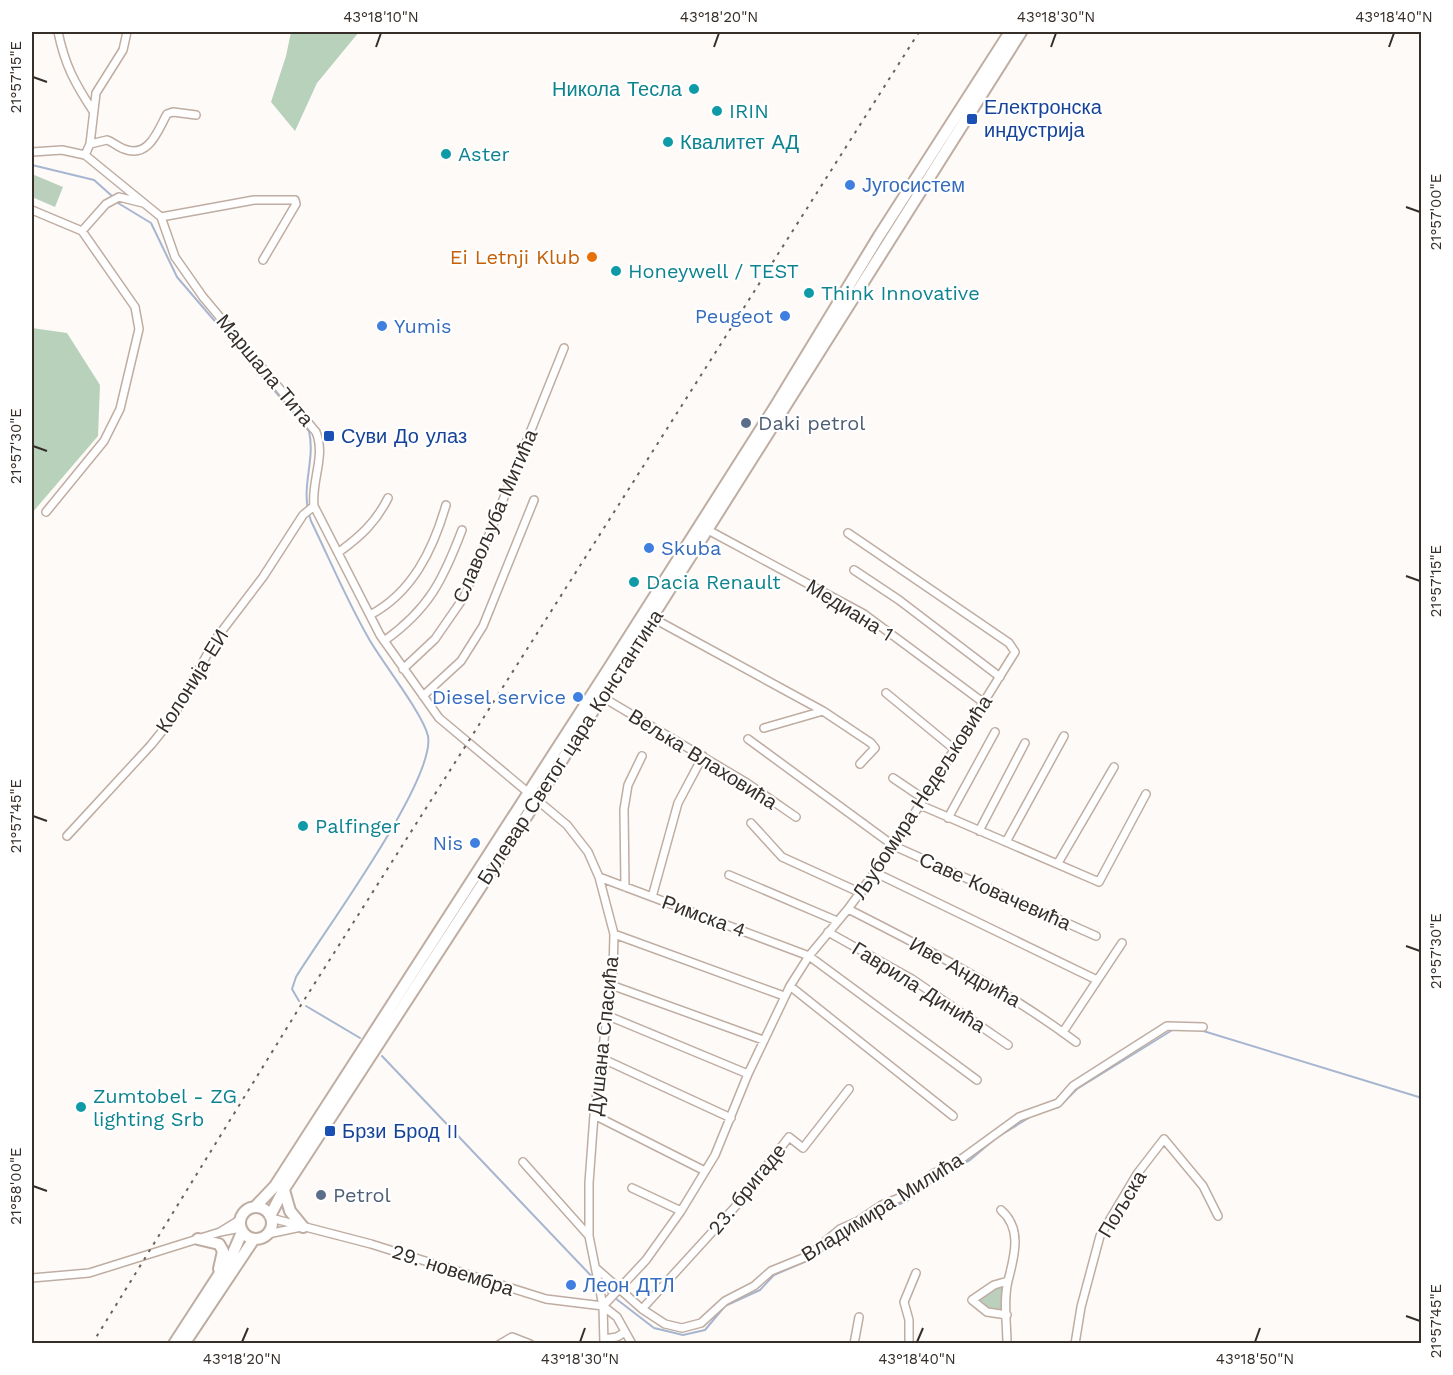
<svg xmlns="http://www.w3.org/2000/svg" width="1453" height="1375" viewBox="0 0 1453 1375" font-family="'Work Sans',sans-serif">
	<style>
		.green { fill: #bbcfbd }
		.forest { fill: #b8d1bb }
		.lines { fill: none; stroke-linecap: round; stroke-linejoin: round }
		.stream { stroke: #a6b6d0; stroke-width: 2 }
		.minor-casing { stroke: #bfada2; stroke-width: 10 }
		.secondary-casing { stroke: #bfada2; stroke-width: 14 }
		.minor { stroke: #fff; stroke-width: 7 }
		.secondary { stroke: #fff; stroke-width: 10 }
		.rail { stroke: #69625e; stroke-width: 2; stroke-dasharray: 3 6; stroke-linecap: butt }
		.ticks { fill: none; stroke: #352e29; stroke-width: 2 }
		.culture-dot { fill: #0f9aa8; stroke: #fff; stroke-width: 2 }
		.transit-dot { fill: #1a4fb4; stroke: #fff; stroke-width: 2 }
		.shop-dot { fill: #3f7fe0; stroke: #fff; stroke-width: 2 }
		.food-dot { fill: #e8710a; stroke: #fff; stroke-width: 2 }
		.service-dot { fill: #5c6f8a; stroke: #fff; stroke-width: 2 }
		.labels { text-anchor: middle; stroke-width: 4.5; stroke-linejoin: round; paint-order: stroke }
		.culture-label { font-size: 20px; fill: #0d838f; stroke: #fff; text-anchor: start }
		.transit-label { font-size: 20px; fill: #164399; stroke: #fff; text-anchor: start }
		.shop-label { font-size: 20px; fill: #366cbe; stroke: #fff; text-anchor: start }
		.food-label { font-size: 20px; fill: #c56008; stroke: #fff; text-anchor: end }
		.street-label { font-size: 20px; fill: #352e29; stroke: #fff }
		.service-label { font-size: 20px; fill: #4e5e75; stroke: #fff; text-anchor: start }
		.neatline { fill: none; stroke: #352e29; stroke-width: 2 }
		.ticks-label { font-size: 15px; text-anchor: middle; fill: #352e29 }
	</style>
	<rect width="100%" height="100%" fill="#fefaf8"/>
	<path class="green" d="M32,174L63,187L55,207L32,197Z
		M1003,1285L1004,1312L986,1308L978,1302L995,1287Z"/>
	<path class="forest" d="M291,32H359L317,83L295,131L271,102L286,56Z
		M32,328L67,333L100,385L98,436L32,513Z"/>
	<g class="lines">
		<path class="stream" d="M32,165L94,180L112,196
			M118,203L151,223L177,277L309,431C316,462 299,488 311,521C330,560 347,601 369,639C382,662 423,714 428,736C436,780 322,934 296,977L292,989L299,1001
			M306,1006L360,1038
			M1200,1030L1422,1098
			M382,1056L597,1282
			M1041,1112L1059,1107L1077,1089L1174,1029
			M601,1286L610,1294
			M615,1298L654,1328L683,1335L705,1330L725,1306L760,1290L774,1275L809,1260L883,1211L907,1201L939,1177L970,1160L996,1138L1035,1114"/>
		<defs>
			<path id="minor" d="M58,32C65,65 74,82 93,111
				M90,144L107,140C113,142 118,147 124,149C149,159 158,130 167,114L173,112L196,115
				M32,152L62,150L85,155L161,217L175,257L203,297L316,432C326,456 311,481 314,506L380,635L439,718L567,825L588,852L599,877L614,934L613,972L594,1115L589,1183V1236L603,1306L604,1344
				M85,155L90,144L96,93L123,50L127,32
				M32,210L82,231L135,307L139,329L120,409L104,441L46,512
				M161,217L254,200H295L296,204L263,260
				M82,231L106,204L119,197L143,203
				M708,530L864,614L984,703
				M339,552C361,536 376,522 388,498
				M854,570L899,600L1000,677
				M370,615C412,593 433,550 446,505
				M660,622L823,711L871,743L875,748L860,764
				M384,641C429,609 443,580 462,530
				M403,669L435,639L464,597L564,348
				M886,693L954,749
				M423,696L461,661L483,626L534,500
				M609,701L747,783L796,817
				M764,728L823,711
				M748,739L894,846L1096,936
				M893,778L924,799
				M920,805L1099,882L1146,794
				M948,818L995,732
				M751,823L782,857L861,893
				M979,831L1025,743
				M67,836L151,745L172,719L215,640L263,577L303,515L314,506
				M1006,842L1064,736
				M1058,863L1114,767
				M876,873L1097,980
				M729,875L837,921
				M599,877L809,956L977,1080
				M625,887L624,809L628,785L642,756
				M652,897L678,803L703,756
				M848,909C927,949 1005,989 1076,1042
				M828,932L912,979L1008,1045
				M614,934L784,996
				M611,985L763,1040
				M790,986L953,1116
				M606,1015L748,1074
				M1063,1032L1122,943
				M601,1058L731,1118
				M594,1115L705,1171
				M523,1162L589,1236
				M632,1188L681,1211
				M1001,1210C1023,1229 1014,1257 1008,1281C1003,1300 1007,1324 1007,1344
				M271,1218L371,1244L546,1299L603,1306L617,1317L632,1344
				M220,1232L241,1219
				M268,1234L301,1227
				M597,1269L642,1309L665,1324L682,1328L701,1323L725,1301L754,1286L771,1271L808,1256L840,1229L858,1221L882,1205L909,1194L934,1173L953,1165L1019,1117L1058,1103L1073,1086L1167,1026L1203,1027
				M32,1278L89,1273L220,1232L241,1228
				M603,1306L646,1260L681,1211L715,1155L748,1074L790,986L809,956L848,909L894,846L1015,652L1009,643L848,533
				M642,1309L735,1207L789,1137L803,1148L849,1089
				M1007,1315L987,1312L972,1300L994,1285L1008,1281
				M604,1339L617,1337L625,1332
				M500,1344L512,1337L530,1344
				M854,1344L859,1317
				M909,1344V1320L904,1302L916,1273
				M1075,1344L1081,1307L1100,1236L1137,1174L1164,1139L1203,1186L1218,1216"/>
			<path id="secondary" d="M284,1190L290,1211L303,1227
				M240 1223a16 16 0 1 1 32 0a16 16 0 1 1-32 0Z
				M255,1207L275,1186L609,668L775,407L879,236L1010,32
				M270,1216L284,1189L528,814L1021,32
				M198,1239L219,1244L223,1251L219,1269
				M174,1344L233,1253L242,1232
				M184,1344L254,1239"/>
		</defs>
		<use href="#minor" class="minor-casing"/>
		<use href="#secondary" class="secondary-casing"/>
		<use href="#minor" class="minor"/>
		<use href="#secondary" class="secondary"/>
		<path class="rail" d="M92,1344L301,1005L919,32"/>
	</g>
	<path class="ticks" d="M376,47L381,33M714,47L719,33M1051,47L1056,33M1389,47L1394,33M33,77L47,82M1406,207L1420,212M33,446L47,451M1406,576L1420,581M33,816L47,821M1406,946L1420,951M33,1186L47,1191M1406,1316L1420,1321M242,1342L248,1328M580,1342L585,1328M917,1342L923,1328M1255,1342L1260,1328"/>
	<g class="culture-dot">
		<circle cx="694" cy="89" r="6"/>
		<circle cx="717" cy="111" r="6"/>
		<circle cx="668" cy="142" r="6"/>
		<circle cx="446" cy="154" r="6"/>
		<circle cx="616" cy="271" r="6"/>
		<circle cx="809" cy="293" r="6"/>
		<circle cx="634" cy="582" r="6"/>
		<circle cx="303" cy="826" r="6"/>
		<circle cx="81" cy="1107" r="6"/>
	</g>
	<g class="transit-dot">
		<rect x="966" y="113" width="12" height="12" rx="3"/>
		<rect x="323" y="430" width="12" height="12" rx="3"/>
		<rect x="324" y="1125" width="12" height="12" rx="3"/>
	</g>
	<g class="shop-dot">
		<circle cx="850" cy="185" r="6"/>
		<circle cx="785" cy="316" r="6"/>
		<circle cx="382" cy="326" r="6"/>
		<circle cx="649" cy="548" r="6"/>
		<circle cx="578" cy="697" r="6"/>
		<circle cx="475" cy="843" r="6"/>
		<circle cx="571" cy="1285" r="6"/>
	</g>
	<circle class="food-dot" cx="592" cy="257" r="6"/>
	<g class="service-dot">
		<circle cx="746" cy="423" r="6"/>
		<circle cx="321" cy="1195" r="6"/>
	</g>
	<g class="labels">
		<g class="culture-label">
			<text x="682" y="96" text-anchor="end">Никола Тесла</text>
			<text x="729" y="118">IRIN</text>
			<text x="680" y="149">Квалитет АД</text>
			<text x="458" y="161">Aster</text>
			<text x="628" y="278">Honeywell / TEST</text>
			<text x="821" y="300">Think Innovative</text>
			<text x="646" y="589">Dacia Renault</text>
			<text x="315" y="833">Palfinger</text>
			<text x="93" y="1103">Zumtobel - ZG<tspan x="93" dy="23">lighting Srb</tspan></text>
		</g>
		<g class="transit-label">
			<text x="984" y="114">Електронска<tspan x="984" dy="23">индустрија</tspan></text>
			<text x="341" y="443">Суви До улаз</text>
			<text x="342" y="1138">Брзи Брод II</text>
		</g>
		<g class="shop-label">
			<text x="862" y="192">Југосистем</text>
			<text x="773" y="323" text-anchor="end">Peugeot</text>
			<text x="394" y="333">Yumis</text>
			<text x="661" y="555">Skuba</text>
			<text x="566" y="704" text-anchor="end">Diesel service</text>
			<text x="463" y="850" text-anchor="end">Nis</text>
			<text x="583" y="1292">Леон ДТЛ</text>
		</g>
		<g class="food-label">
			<text x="580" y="264">Ei Letnji Klub</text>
		</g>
		<g class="street-label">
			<text transform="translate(265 370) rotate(50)" y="7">Маршала Тита</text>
			<text transform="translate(495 516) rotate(-67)" y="7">Славољуба Митића</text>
			<text transform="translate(850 610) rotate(32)" y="7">Медиана 1</text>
			<text transform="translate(192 681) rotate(-58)" y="7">Колонија ЕИ</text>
			<text transform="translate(570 747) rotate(-57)" y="7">Булевар Светог цара Константина</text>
			<text transform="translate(703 759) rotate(32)" y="7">Вељка Влаховића</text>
			<text transform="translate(922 797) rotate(-57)" y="7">Љубомира Недељковића</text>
			<text transform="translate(995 891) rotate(24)" y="7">Саве Ковачевића</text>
			<text transform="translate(704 916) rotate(20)" y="7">Римска 4</text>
			<text transform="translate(965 972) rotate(29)" y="7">Иве Андрића</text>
			<text transform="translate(919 987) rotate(32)" y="7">Гаврила Динића</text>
			<text transform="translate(603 1036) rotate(-84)" y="7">Душана Спасића</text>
			<text transform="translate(747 1189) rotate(-51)" y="7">23. бригаде</text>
			<text transform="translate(1122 1204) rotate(-59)" y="7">Пољска</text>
			<text transform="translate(882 1207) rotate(-32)" y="7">Владимира Милића</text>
			<text transform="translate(453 1270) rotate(18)" y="7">29. новембра</text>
		</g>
		<g class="service-label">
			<text x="758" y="430">Daki petrol</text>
			<text x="333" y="1202">Petrol</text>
		</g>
	</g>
	<rect width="1453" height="1375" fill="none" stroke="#ffffff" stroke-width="66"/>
	<rect x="33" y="33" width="1387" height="1309" class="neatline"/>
	<g class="ticks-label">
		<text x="381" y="22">43°18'10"N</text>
		<text x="719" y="22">43°18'20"N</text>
		<text x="1056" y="22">43°18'30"N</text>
		<text x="1394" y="22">43°18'40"N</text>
		<text transform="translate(16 77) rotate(-90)" y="5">21°57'15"E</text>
		<text transform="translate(1436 212) rotate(-90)" y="5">21°57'00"E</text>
		<text transform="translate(16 446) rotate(-90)" y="5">21°57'30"E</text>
		<text transform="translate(1436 581) rotate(-90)" y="5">21°57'15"E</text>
		<text transform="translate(16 816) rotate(-90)" y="5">21°57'45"E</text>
		<text transform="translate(1436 951) rotate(-90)" y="5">21°57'30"E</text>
		<text transform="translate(16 1186) rotate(-90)" y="5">21°58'00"E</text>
		<text transform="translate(1436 1321) rotate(-90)" y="5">21°57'45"E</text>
		<text x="242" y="1364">43°18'20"N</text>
		<text x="580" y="1364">43°18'30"N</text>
		<text x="917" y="1364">43°18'40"N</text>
		<text x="1255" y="1364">43°18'50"N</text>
	</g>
</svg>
